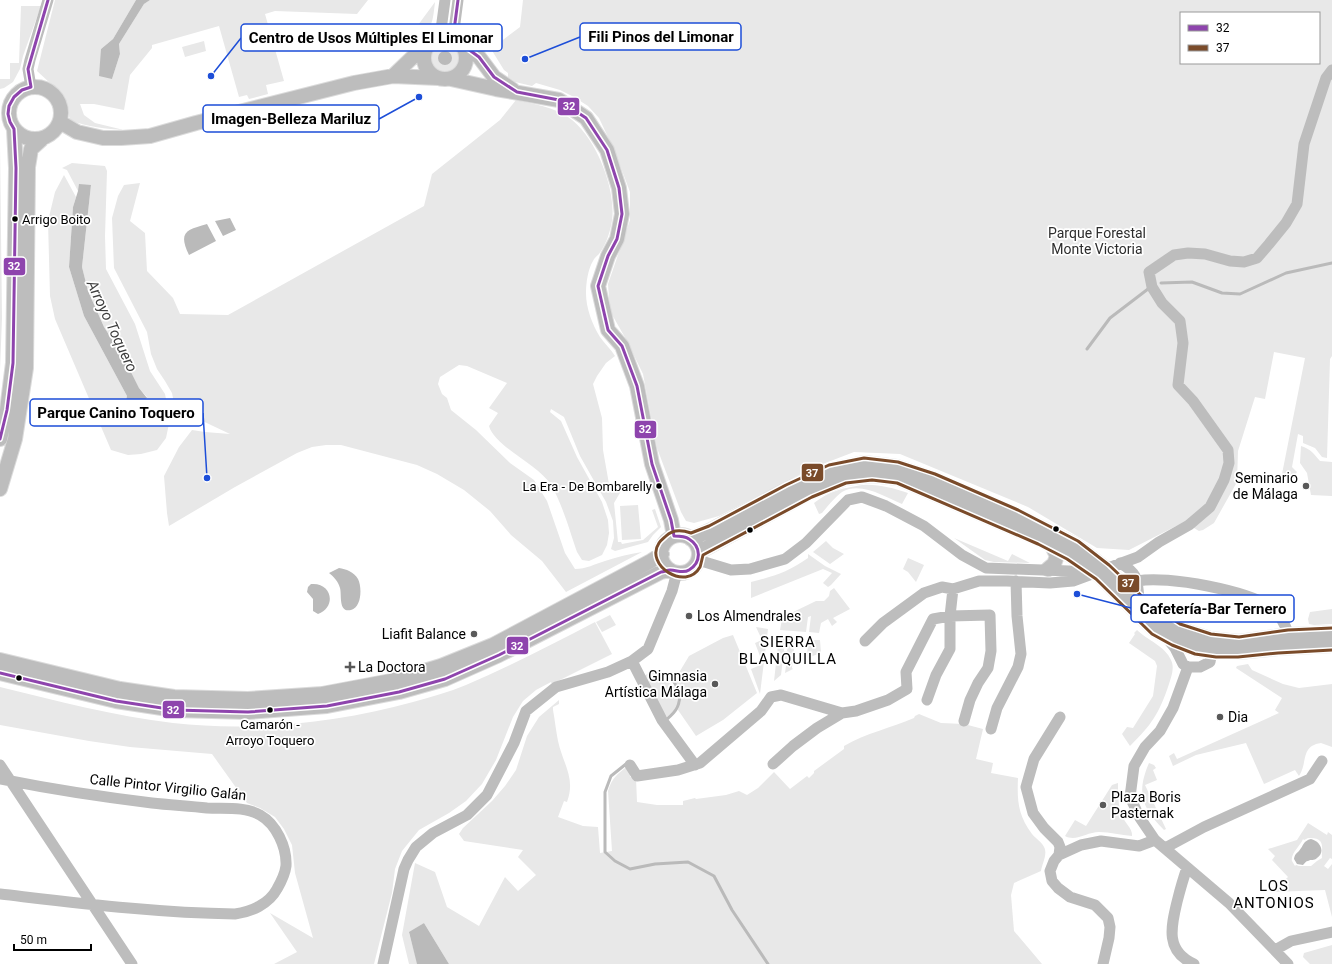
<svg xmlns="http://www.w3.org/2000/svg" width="1332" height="964" viewBox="0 0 1332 964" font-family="Roboto,sans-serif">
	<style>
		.green { fill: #e8e8e8; fill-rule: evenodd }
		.water { fill: #bababa }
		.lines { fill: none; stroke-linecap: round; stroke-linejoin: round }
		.stream { stroke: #bababa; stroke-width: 3 }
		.major-casing { stroke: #dbdbdb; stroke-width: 16 }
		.minor { stroke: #bdbdbd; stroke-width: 11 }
		.major { stroke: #bdbdbd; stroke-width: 14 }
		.bus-1-casing { stroke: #fff; stroke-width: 6 }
		.bus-2-casing { stroke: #fff; stroke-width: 6 }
		.bus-1 { stroke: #8e44ad; stroke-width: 3 }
		.bus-2 { stroke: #7a4b2a; stroke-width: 3 }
		.bus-dot { fill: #000; stroke: #fff; stroke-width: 1.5 }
		.poi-dot { fill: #595959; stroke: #fff; stroke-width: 1.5 }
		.labels { text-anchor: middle; stroke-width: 3.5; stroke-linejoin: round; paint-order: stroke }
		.bus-label { font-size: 13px; fill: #000; stroke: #fff; text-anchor: start }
		.park-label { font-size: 14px; fill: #2d2d2d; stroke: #fff }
		.poi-label { font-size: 14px; fill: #000; stroke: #fff; text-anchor: start }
		.street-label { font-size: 14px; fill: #000; stroke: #fff }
		.water-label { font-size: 15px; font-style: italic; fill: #3e3e3e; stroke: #fff }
		.neighbourhood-label { font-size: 15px; letter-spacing: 1px; fill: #000; stroke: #fff }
		.leader { fill: none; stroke: #1d4ed8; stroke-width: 1.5 }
		.callout-dot { fill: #1d4ed8; stroke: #fff; stroke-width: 1.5 }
		.callout { fill: #fff; stroke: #1d4ed8; stroke-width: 1.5 }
		.callout-label { font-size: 15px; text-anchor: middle; font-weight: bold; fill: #000 }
		.line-badge { stroke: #fff; stroke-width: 1.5 }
		.badge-label { font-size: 11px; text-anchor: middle; font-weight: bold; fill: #fff }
	</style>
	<rect width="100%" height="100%" fill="#fff"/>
	<path class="green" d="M55,0H136L113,39L101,49L112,79L120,54L119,44L144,4L150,0H368L357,14L275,11L265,14L284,81L266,85L268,94L249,99L247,95L239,97L219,26L152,45V48L130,75L124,110L94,104H80L84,115L95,123L124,130C106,129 88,127 70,120L64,96L37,71Z
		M523,0H1332V356L1330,359L1327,458L1322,457L1315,448L1303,443V436L1298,434L1292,467L1297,472L1294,476L1281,479L1305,358L1274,352L1265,399L1255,397L1238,451L1237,482L1214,523L1203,530L1199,531L1184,522L1129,550L1097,548L1028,507L900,454L854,452L815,467L719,516L694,523L686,521L681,512L657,448L643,374L627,341L610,311L608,284L630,220V192L615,152L599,118L588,106L574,97L560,90L536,83L532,86L511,81L508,78V73L504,70L491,49L520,27ZM1181,13H1319V63H1181Z
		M435,2C432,29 432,27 411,43L407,40Z
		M21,6H41L23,56L20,69L13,82L4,88L0,89V79H10V63H19Z
		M204,41L206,51L185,57L182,47Z
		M444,44C455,45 465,55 458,66C444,90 412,52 444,44Z
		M516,100C534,104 553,107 568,117C596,135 619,194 611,226C609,235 605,246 599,254C597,256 594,258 593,261C588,269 586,283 586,293C586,308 592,324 600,337C604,343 611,349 615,356L606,363L597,376L593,384L602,418L603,450L609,484L614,485L613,488L621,491L614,503L618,542H621L622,544L643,540L658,527L652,510L655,509L661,527L653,535L648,542L615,551L611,549L614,538L613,521L606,502L580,456L564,417L551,409L550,412L561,421L577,457L602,502L608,520L609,533L607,545L602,555L589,561L582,560L577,552C570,532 562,503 551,485C539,465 495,447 489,426L498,413L489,408L507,383L467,366L459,365L440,377L438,384L442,394L447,398L451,410L476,430L510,463L534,480L547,501L565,553L575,569C586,569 595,564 605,561C617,557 629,554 642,552L566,592L542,561L511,535L490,511L464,490L437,474L417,465L341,445H326L312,447L297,453L235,487L169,526L167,513L164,476L179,447L192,430L205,432L230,434L175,408L172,393L165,381L157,369L151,354L147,332L114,268L112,218L118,196L124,185L140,183L130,221L145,233L147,271L173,298L180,314L228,315L424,206L432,174L500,120Z
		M0,145L2,318L0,370Z
		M72,163L105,166L107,171L105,236L106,269L135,324L150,371L165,394L170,419L166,438L157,450L141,454L128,455L111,450L55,319L50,296L48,221L55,192L64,175L76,197L73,207L69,267L84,316L127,396L147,397L139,388L124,358L104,327L88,291L82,267L91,185L78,191L67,170L62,168Z
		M1301,446C1311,449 1314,454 1320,461L1332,462V496L1311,495L1307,473L1300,463Z
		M862,485C879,484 892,488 908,493L902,504C885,497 861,481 842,492C835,497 828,506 822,513L819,514L814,503C829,491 843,488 862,485Z
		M638,505L641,539L622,540L620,506Z
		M954,538L1008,561L1012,554L1030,563L994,562L985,560Z
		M826,541L833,548L844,554L830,564L813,552Z
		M808,554L825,566L841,574L831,585L828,587L823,583L832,573L823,569L751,598V582C775,576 788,572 808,558Z
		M908,558L924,565L916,582L908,572L903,569Z
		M834,588L850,609L833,618L837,622L832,626L828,619L821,623L819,633L809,632L811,616L808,617L806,632L780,630L782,619L785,616L816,601H824L829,596L830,591Z
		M1332,609V624L1314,625L1309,624L1308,619L1310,612Z
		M610,615L616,625L602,632L596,622Z
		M595,622L612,654L552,684L551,682L536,690L523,701L513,717L496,760L482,784L466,801L449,813L419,830L402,851L395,869L392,893L374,964H274L297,952L270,913L313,938L295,873L292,845L284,829L275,817L260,808L247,803L212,754L130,747L89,741L0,725V687C57,701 115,716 173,723C253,732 336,723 413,702C431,697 449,692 466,685C510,666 553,644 595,622Z
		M756,627L768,629L760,694L751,669L763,664L755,643L762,640Z
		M1137,630C1147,640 1165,646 1171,660C1175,668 1171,677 1169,684C1159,714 1152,724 1130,746L1122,734L1127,727L1133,728L1153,696L1157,666L1155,661L1129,643L1135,634L1134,633Z
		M733,635L757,693L723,720L696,736L678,710C682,699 684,690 674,681L689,656L723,638Z
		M779,637L785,638L784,651H787L789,638H795L792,668L793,669L785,673L787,659H783L781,675L774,681Z
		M808,640H820L821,653L807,658Z
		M1248,664L1252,670L1283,684L1299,688L1332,684V747L1321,743C1300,746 1308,763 1299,776L1295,770L1264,784L1246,743L1196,755L1173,766L1169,756L1174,753L1177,759L1279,713L1275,710L1282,698L1236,668L1237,666Z
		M652,671L678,689C680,695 679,707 674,712C673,714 669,716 666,717L644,676Z
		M559,700V704L553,707V710C555,721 556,731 558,741C563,764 576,778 567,802L564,801L558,817L583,826L598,827L600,853L612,851L608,791C612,778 617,774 628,766L630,771V777L636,778L637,802L657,805H683V801L695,798L696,799L726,795L739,791L747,795L758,788L774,772L790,789L807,776L809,778L814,773V771L844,749V746C866,733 891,728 914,718L915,716L919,714L941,723L964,724L983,729L976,759L993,763L991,773L1018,778C1017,801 1018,815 1032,834C1035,838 1042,842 1044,847C1048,854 1042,864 1041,871L1014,883L1011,895L1014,931L1042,964H449L424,923L409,933L417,962V964H409L402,935L415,863L435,872L447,907L479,926L505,877L518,891L536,875L518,857L523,850L464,841L459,834L463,828L492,801L505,786L516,770L527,736L539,717Z
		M1149,763L1154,765L1156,768L1153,770L1157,780L1145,785L1166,829L1164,830C1142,808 1136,793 1149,763Z
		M1118,783C1118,794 1118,806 1122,816C1125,823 1133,829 1132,836C1121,835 1110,832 1099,832C1087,832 1076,842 1065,836L1075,820L1086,826L1112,785Z
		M1308,823L1327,835L1328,832L1332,835V859L1330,858L1324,866L1328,869L1332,864V917L1325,890L1272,892L1288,877L1272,860L1275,856L1268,849L1297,840ZM1308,838C1327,837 1321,849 1322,858L1317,861L1311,866H1299L1296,865L1295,866C1294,864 1293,863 1292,861C1290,854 1301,845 1303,839L1304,840Z
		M1332,945V964H1310L1303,957L1304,953Z"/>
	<path class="water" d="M136,0H150L144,4L119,44L120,54L112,79L99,76L101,49L113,39Z
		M438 58a7 7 0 1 1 14 0a7 7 0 1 1-14 0Z
		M79,184L91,185L82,267L88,291L104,327L124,358L139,388L147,398L125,409L127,396L84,316L69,267L73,207L78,191Z
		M230,218L236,230L223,236L215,221Z
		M207,224L216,241L189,255C178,232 186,230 207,224Z
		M339,568C346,569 354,572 358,579C362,587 362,607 351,610C338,613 342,595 340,588C338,581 334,577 329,573Z
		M311,584C332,582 337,607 318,614L313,611V599L307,592L308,587Z
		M1311,839C1320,841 1326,852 1317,858C1314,861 1311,859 1308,861C1306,861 1305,863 1303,865L1297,864L1294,859C1295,854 1296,854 1299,851C1304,845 1303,841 1311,839Z
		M424,923L449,964H417L409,932Z"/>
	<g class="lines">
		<path class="stream" d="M1161,283L1192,282L1222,293L1240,294L1286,273L1332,263
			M1087,349L1110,318L1148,289
			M663,675L674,682L680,692C680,705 677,711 667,719
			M626,764L611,776L605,792V852L615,861L630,869L655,864L688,862L714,876L732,910L768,964"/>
		<defs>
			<path id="major" d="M424 58a21 21 0 1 1 42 0a21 21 0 1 1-42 0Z
				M460,43L479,57L494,77L513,90
				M393,76L417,53L427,46
				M451,79L496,89L559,100L586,118L607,150L619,188L622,214L617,239L608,256L598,286L608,330L622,346L637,386L652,464L671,520L674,536
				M9 113a26 26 0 1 1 52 0a26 26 0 1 1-52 0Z
				M60,122L77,132L103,138H121L150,136L196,123L354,83L393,76L438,78
				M0,439L7,410L13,363L16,168L14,129
				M0,489L15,439L26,368L28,167L31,149L42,139
				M661 554a19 19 0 1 1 38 0a19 19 0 1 1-38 0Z
				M691,539L711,530L788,489L831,470L864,463L897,467L933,479L1016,515L1075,545L1106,569L1146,607L1178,629L1210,639L1239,642L1289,635L1332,633
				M699,552L810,492L845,478L872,475L898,478L1040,539L1070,555L1099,575L1155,630L1174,640L1197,649L1216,652H1238L1278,648L1332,645
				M1048,569L1054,564L1057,556L1052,546
				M0,660L120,689L174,697L248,699L322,694L391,681L441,666L493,645L651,561L662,554
				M0,673L116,701L175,710L248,712L327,706L399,692L445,679L499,655L661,572L670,570"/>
		</defs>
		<use href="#major" class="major-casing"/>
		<path class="minor" d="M440,37L445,0
			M453,38L458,0
			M31,87L28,69L30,60L48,0
			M698,560L731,570L750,569L785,559L806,543L848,500L862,497L886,506L924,526L962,555L986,568L1069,571L1088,575
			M1120,563C1139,574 1137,580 1139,599
			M1138,581C1166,575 1251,591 1273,609C1280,615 1286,627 1289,635
			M1166,637L1175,648L1183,664L1188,667H1200L1210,662L1212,651L1211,644
			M865,641L883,623L924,593L942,587L953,589L979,581H1007L1050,583L1073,581L1138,557L1159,542L1189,525L1210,507L1224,480L1229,463L1228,450L1193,401L1178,385L1183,343L1180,321L1162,303L1152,287L1149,272L1174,255L1188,253L1205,254L1230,261L1244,262L1257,258L1269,244L1286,223L1297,204L1304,144L1326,78L1332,70
			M632,661L662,720L695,765
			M1188,667L1173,708L1160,731L1145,747L1134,766L1130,797L1140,818L1155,840L1229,903L1288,964
			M927,700L936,675L950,649V616L953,589
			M1060,717L1034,759L1026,787L1033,813L1044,828L1058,842L1060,847L1059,855L1054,861L1050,871L1052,881L1058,888L1070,897L1095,905L1108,918L1110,927L1109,938L1103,964
			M991,729L997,708L1018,667L1021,654L1017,616L1016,581
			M773,764L793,746L817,728L842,713L856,711L888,700L907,689L906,672L933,619L950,616L990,615L991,651L988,668L978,683L970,700L964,721
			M0,765L132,964
			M630,765L637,776L678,770L700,763L761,711L771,697L781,695L842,713
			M0,779C50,789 101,797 152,803C170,805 189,806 207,808C224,809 244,806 260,815C276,824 287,847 286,866C285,874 281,882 277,889C269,904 251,912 235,914C156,913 78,903 0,894
			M1165,848L1204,827L1310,779L1322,761
			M1059,855L1081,845L1101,841L1139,846L1155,840
			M1187,868C1183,879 1180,890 1177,902C1171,927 1165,951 1194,964
			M1275,950L1291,941L1332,932
			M383,964L404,869L408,860L416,847L433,833L467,815L487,795L514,743L526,711L556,687L608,672L632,661L648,649L672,591L677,572"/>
		<use href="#major" class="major"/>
		<defs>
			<path id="bus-1" d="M0,439L7,410L13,363L16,168L14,129L10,122L8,114L9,106L14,97L22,90L31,87L28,69L48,0
				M0,673L116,701L175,710L248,712L327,706L399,692L445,679L499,655L661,572C664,572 667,570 670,570C677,570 683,574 689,570C701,563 702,547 689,539C685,536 679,536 674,536L671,520L652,464L637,386L622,346L608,330L598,286L608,256L617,239L622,214L619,188L607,150L586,118L559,100L517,92L494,77L479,57L453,38L458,0"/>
			<path id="bus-2" d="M1332,628L1288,630L1239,637L1211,634L1180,624L1149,603L1109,565L1078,541L1018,510L935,474L898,462L864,458L829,465L786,485L709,526L691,533C682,530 673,529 666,536C664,538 661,540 659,543C644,565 686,592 700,567C701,564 702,559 703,555L812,497L846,483L872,480L897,483L1038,544L1067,559L1096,579L1152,634L1172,645L1195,654L1216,657H1238L1278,653L1332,650"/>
		</defs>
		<use href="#bus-1" class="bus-1-casing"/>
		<use href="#bus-2" class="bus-2-casing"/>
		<use href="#bus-1" class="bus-1"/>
		<use href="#bus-2" class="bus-2"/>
	</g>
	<g class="bus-dot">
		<circle cx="15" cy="219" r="3.5"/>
		<circle cx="659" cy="486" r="3.5"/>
		<circle cx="1056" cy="529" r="3.5"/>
		<circle cx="750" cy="530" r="3.5"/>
		<circle cx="19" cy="678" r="3.5"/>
		<circle cx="270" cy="710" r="3.5"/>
	</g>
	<g class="poi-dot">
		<circle cx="1306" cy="486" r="4"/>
		<circle cx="689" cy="616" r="4"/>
		<circle cx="474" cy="634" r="4"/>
		<path d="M348 661h4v4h4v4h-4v4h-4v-4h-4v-4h4z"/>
		<circle cx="715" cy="684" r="4"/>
		<circle cx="1220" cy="717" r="4"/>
		<circle cx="1103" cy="805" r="4"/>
	</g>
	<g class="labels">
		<g class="bus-label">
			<text x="22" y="224">Arrigo Boito</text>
			<text x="652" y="491" text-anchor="end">La Era - De Bombarelly</text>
			<text x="270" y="729" text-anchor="middle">Camarón -<tspan x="270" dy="16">Arroyo Toquero</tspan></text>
		</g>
		<g class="park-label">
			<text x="1097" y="238">Parque Forestal<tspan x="1097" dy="16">Monte Victoria</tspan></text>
		</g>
		<g class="poi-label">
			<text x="1298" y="483" text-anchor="end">Seminario<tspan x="1298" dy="16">de Málaga</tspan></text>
			<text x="697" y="621">Los Almendrales</text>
			<text x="466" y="639" text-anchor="end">Liafit Balance</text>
			<text x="358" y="672">La Doctora</text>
			<text x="707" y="681" text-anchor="end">Gimnasia<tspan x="707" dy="16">Artística Málaga</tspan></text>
			<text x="1228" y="722">Dia</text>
			<text x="1111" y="802">Plaza Boris<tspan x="1111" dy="16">Pasternak</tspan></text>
		</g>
		<g class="street-label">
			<text transform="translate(168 787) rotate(6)" y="5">Calle Pintor Virgilio Galán</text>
		</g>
		<g class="water-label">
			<text transform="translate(112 326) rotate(65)" y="5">Arroyo Toquero</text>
		</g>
		<g class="neighbourhood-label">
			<text x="788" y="647">SIERRA<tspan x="788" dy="17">BLANQUILLA</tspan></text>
			<text x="1274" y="891">LOS<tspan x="1274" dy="17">ANTONIOS</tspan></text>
		</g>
	</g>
	<path class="leader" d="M525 59L580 37M211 76L241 38M419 97L379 119M207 478L203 413M1077 594L1131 608"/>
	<g class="callout-dot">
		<circle cx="525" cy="59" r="4"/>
		<circle cx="211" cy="76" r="4"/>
		<circle cx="419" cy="97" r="4"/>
		<circle cx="207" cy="478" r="4"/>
		<circle cx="1077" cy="594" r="4"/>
	</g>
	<g class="callout">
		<rect x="580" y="23" width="161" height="27" rx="4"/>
		<rect x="241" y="24" width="261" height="27" rx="4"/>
		<rect x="203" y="105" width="176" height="27" rx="4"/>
		<rect x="30" y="399" width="173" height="27" rx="4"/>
		<rect x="1131" y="595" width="163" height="27" rx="4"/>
	</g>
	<g class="callout-label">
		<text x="661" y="42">Fili Pinos del Limonar</text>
		<text x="371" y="43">Centro de Usos Múltiples El Limonar</text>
		<text x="291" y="124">Imagen-Belleza Mariluz</text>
		<text x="116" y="418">Parque Canino Toquero</text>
		<text x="1213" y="614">Cafetería-Bar Ternero</text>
	</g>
	<g class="line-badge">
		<rect x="557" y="97" width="23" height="19" rx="4" fill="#8e44ad"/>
		<rect x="3" y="257" width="23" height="19" rx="4" fill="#8e44ad"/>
		<rect x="634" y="420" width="23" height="19" rx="4" fill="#8e44ad"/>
		<rect x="801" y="463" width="23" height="19" rx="4" fill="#7a4b2a"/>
		<rect x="1117" y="574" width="23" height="19" rx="4" fill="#7a4b2a"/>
		<rect x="506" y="636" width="23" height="19" rx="4" fill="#8e44ad"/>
		<rect x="162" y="700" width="23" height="19" rx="4" fill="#8e44ad"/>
	</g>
	<g class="badge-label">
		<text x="569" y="110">32</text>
		<text x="14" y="270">32</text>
		<text x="645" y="433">32</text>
		<text x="812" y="477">37</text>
		<text x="1128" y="587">37</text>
		<text x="517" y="650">32</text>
		<text x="173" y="714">32</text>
	</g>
	<rect x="1180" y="12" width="140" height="52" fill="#ffffff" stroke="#999999"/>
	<rect x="1188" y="25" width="20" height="6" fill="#8e44ad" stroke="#999999"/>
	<text x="1216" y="32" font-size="12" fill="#000000">32</text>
	<rect x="1188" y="45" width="20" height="6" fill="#7a4b2a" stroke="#999999"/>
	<text x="1216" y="52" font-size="12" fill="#000000">37</text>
	<path d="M14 944v6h77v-6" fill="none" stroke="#000000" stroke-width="2"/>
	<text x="20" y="944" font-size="12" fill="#000000" stroke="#ffffff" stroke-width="3" paint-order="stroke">50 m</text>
</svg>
